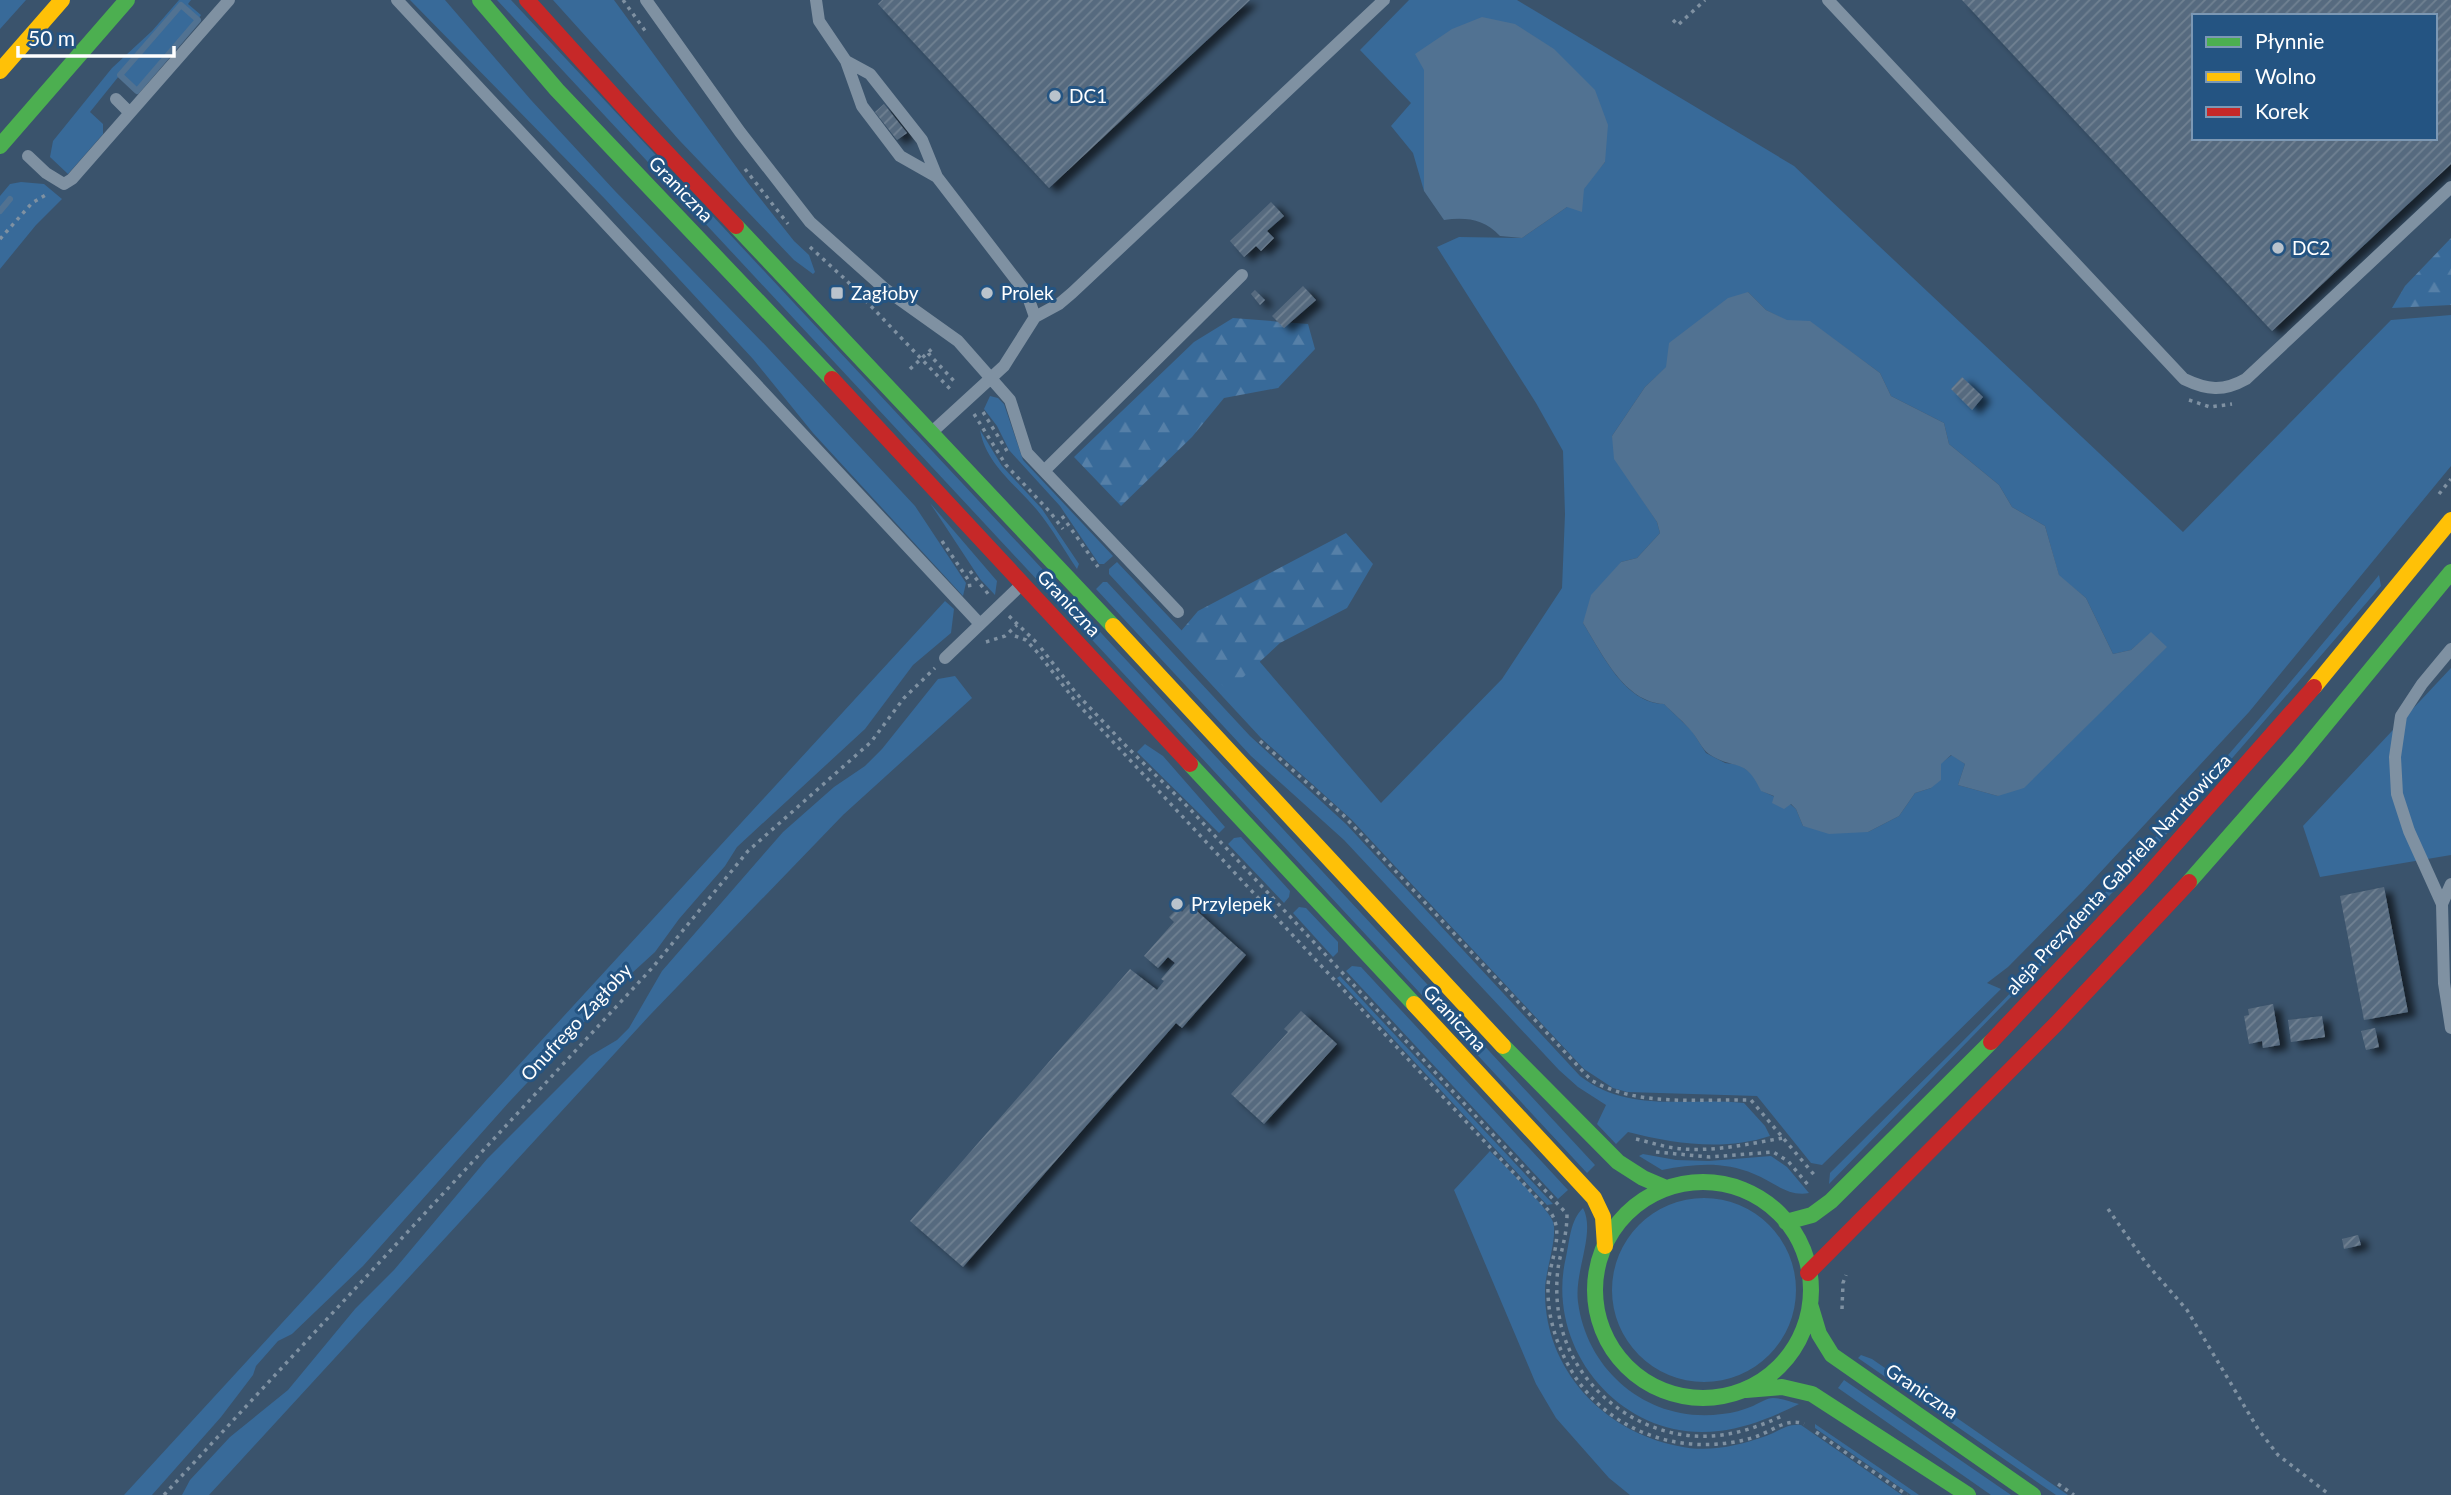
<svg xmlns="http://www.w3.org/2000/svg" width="2451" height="1495" viewBox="0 0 2451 1495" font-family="Lato,sans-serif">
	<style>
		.green { fill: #386a99; fill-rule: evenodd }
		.forest { fill: url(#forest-firs) }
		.water { fill: #517292 }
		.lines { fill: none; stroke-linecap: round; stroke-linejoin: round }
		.stream { stroke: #517292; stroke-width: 6 }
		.building { fill: url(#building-hatch); fill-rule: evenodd; filter: url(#shadow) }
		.path { stroke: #7f91a2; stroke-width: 3.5; stroke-dasharray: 3.5 5; stroke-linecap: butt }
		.lane { stroke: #7f91a2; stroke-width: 12 }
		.fast { stroke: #4caf50; stroke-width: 16 }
		.slow { stroke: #ffc107; stroke-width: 16 }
		.jam { stroke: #c62828; stroke-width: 16 }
		.poi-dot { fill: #bac3cc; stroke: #245482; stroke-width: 2.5 }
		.labels { text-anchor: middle; stroke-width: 6; stroke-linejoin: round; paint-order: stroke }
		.poi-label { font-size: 19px; fill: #fff; stroke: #245482; text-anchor: start }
		.street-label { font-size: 19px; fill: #fff; stroke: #245482 }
	</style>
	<defs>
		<pattern id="forest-firs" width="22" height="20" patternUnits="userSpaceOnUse" patternTransform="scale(1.75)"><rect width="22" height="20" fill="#386a99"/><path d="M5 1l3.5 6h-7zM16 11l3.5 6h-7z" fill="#5680a8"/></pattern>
		<pattern id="building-hatch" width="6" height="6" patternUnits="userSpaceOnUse" patternTransform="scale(1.75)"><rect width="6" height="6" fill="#576b7f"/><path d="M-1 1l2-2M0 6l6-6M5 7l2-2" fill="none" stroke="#708192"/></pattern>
		<filter id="shadow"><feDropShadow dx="8" dy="4.5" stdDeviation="3.5" flood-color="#0009"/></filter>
	</defs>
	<rect width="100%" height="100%" fill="#3a536c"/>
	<path class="green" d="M0,0H26L0,29Z
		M179,0H191L188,4L201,15L198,20L137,91L119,76L90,112L103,124V134L68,174L50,157L53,141L112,68L152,31Z
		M410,0H445L531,100L615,191L767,347L915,506L966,583L963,596L813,433L753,359L605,199Z
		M497,0H511L1061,589L1053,597Z
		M553,0H614L748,183L794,241L809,255L815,272L813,274L794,260L680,141Z
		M1409,0H1517L1794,166L2183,532L2391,320L2451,315V466L2249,712L2082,892L2008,967L1987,983L2001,989L1822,1165L1811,1163L1757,1096L1627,1092L1613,1088L1584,1069L1351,819L1261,738L1109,574V569L1117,562L1185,634L1211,605L1381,803L1502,679L1562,588L1565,514L1563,451L1536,403L1437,247L1459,237L1522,238L1567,207L1605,162L1424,70V191L1413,153L1391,126L1411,103L1360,50ZM1748,292L1766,310L1787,321L1810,322L1880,373L1891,396L1944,423L1949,444L1999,485L2012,507L2045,526L2059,576L2086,598L2113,654L2131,650L2151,633L1998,796L1958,785L1965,764L1952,755L1941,763L1931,788L1915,793L1899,816L1868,832L1803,826L1796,809L1790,804L1762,791L1755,776L1740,765L1725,763L1706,753L1692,731L1664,704C1624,703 1602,653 1583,623L1621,562L1637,558L1660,533L1657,522L1638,493L1612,436L1645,387Z
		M21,182L44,184L62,199L36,225L0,269V196L10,184Z
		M990,396L998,398L1004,404L1023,460L1113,556L1104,564H1099L1060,506L1009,450L997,426L984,409Z
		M980,430L1002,466L1042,509L1079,564L1077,569C1064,550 1052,528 1037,510C1015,484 986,464 980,430Z
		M930,503L997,581L995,595L980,579Z
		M2379,575L2381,586L2145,859L1829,1184L1830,1173C1895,1108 1961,1044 2025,978C2149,849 2266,714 2379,575Z
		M1103,582H1107L1250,736L1346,824L1580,1076C1629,1114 1687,1097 1744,1103L1765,1126L1770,1136C1725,1151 1674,1144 1628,1132L1616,1144L1597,1124L1606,1105L1578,1087L1559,1070L1344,840L1251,756L1096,589Z
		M945,601L954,609L951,633L913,665L865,729L737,847L725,866L679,919L655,952L620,984L511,1100L363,1266L292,1334L278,1341L256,1366L253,1375L221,1417L152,1495H124Z
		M1077,607L1595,1165L1587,1173L1069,615Z
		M2451,668V855L2320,877L2303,826Z
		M955,676L972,698L843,815L650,1015L209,1495H182L190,1480L230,1437L288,1390L355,1309L394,1270L487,1159L590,1056L617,1040L629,1028L662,971L783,832L834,787L865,766L882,749L938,679Z
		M1145,744L1163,756L1225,827L1219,833L1137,752Z
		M1241,837L1290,891L1289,897L1284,903L1228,844L1234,838Z
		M1299,907L1306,908L1338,942V952L1333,957L1293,913Z
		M1352,966L1361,967L1568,1190L1558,1199L1346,971Z
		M1340,976L1553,1204L1547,1205L1337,978Z
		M1490,1151C1503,1164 1549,1209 1553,1222C1558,1237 1545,1272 1545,1290C1544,1369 1603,1431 1678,1446C1707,1453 1738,1446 1766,1436C1778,1432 1787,1423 1801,1425L1902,1495H1630L1609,1478L1556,1418L1536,1384L1454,1190Z
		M1643,1154L1676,1160L1709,1161L1771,1156L1787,1167L1809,1193C1787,1197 1773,1181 1754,1174C1723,1161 1694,1164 1662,1170L1639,1156Z
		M1612 1290a92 92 0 1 1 184 0a92 92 0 1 1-184 0Z
		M1583,1208C1596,1233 1574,1271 1578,1302C1587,1373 1651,1424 1722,1414C1733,1413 1743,1410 1753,1406C1759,1403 1767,1398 1773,1398C1781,1398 1791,1402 1799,1404C1775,1416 1746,1428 1719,1431C1622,1443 1544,1349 1566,1257C1570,1239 1570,1221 1583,1208Z
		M1861,1355L1872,1359L2068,1495H2056L1858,1358Z
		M1844,1380L2011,1495H1991L1838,1388Z
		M1815,1424L1906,1486L1919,1495H1911L1815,1428Z"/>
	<path class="forest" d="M2451,238V305L2392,308L2405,286Z
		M1233,318L1308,324L1315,349L1278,388L1224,398L1192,437L1121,506L1074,457L1194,342Z
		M1346,533L1373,564L1347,608L1280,643L1228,691L1176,637L1198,611Z"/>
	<path class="water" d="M1482,17L1515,24L1554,49L1595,90L1608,125L1605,162L1584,189L1582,212L1567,207L1522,238L1500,236C1484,219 1466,217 1444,220L1424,191V70L1415,54L1452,29Z
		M1748,292L1766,310L1787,320L1810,321L1880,373L1891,396L1944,423L1949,444L1999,485L2012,507L2045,526L2059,575L2086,598L2113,654L2131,650L2151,632L2167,647L2024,788L1998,796L1958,785L1965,764L1951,755L1941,764V780L1931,788L1915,793L1899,816L1868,832L1829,834L1803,826L1796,809L1791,804L1784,809L1772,803L1774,796L1761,791C1745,756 1734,771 1709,754C1702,749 1698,739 1692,732C1684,722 1673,713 1664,704C1624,702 1602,653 1583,623L1591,595L1621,562L1637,558L1660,533L1657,522L1614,459L1612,436L1645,387L1666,367L1669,343L1728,298Z"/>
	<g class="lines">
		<path class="stream" d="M181,5L198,20L137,91L120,75Z
			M0,211L10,199"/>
	</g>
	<path class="building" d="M882,0H1250L1049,188L878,4Z
		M1962,0H2451V164L2272,331ZM2194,16H2435V138H2194Z
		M884,104L907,133L897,140L875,112Z
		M1271,202L1284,216L1267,231L1274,238L1261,251L1256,246L1244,257L1230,241Z
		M1303,286L1316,300L1284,328L1272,316Z
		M1255,290L1265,300L1260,305L1251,294Z
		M1962,377L1983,397L1972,410L1951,389Z
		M2384,887L2408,1012L2364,1020L2340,896Z
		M1189,904L1246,955L1182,1028L1176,1023L963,1267L910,1221L1130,969L1157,990L1164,981L1161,979L1175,963L1168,957L1158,968L1144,956L1174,922L1169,917L1178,908L1182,912Z
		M2273,1004L2280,1045L2263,1048L2262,1041L2249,1044L2244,1016L2249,1015L2248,1009Z
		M1301,1011L1337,1044L1264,1124L1231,1094L1288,1032L1284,1029Z
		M2322,1016L2325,1037L2291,1042L2288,1020Z
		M2375,1028L2379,1047L2366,1050L2361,1031Z
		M2358,1235L2361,1245L2344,1249L2342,1239Z"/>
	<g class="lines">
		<path class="path" d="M623,0L646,32
			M1673,20L1678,25L1705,0
			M745,169L788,224
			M0,239L32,203L49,193
			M810,247L846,280L952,391
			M928,353L954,381
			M910,369L935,346
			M2189,400L2210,407L2232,404
			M983,412L1007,451
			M974,414L1006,465L1050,512L1063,529
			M2439,494L2451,479
			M1062,516L1098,567
			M942,541L969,581L970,588
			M970,571L989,595
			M1009,616L1036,642
			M1015,636L1026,640L1038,653L1076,702L1551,1213C1566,1236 1547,1265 1548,1291C1548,1322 1560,1355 1578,1381C1618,1437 1690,1457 1755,1437C1771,1432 1787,1417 1804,1424
			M986,642L1005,636L1017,625
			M1041,648L1076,693L1128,748L1188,807L1567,1214C1567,1232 1563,1245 1559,1262C1556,1279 1556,1298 1559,1315C1570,1387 1640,1441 1713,1436C1738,1434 1761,1426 1784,1415
			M1260,741L1343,815L1591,1080C1637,1107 1698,1099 1751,1100L1816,1177
			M1636,1139C1649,1142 1661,1146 1674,1148C1710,1153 1748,1144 1783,1138
			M1656,1152L1710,1157L1773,1152L1788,1161L1809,1186
			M2108,1209L2146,1263L2187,1310L2258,1429L2278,1455L2330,1495
			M1842,1309L1843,1283L1846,1275
			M1816,1432L1907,1495
			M2058,1484L2074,1495
			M164,1495L653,967L748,851L871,742L904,698L935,668"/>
		<path class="lane" d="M397,0L980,624
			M646,0L740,132L810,222L885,289L958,341L1010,400L1027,453L1178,612
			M816,0L819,21L846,61L862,106L900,156L937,177
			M1828,0L2184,379C2207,390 2223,392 2246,379L2451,187
			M846,61L870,74L922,140L937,177L1027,294L1035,317L1004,366L932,432
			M116,99L130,113
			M28,156L46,173L64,184L72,179L229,0
			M1035,317L1059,304L1072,293L1384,0
			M1044,471L1242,275
			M2451,649L2422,684L2401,716L2395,757L2397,794L2409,831L2442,904L2444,983L2451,1028
			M945,658L1020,586
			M2442,904L2451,884"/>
		<path class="fast" d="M480,0L557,90L832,379
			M0,146L127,0
			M736,226L1113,626
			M1190,764L1414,1004
			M2189,882L2298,758L2451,572
			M1503,1046L1618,1162L1643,1178L1664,1187
			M1595 1290a108 108 0 1 1 216 0a108 108 0 1 1-216 0Z
			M1786,1222L1812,1215L1831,1201L1991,1042
			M1810,1304L1819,1334L1832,1355L2033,1495
			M1746,1390L1782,1387L1812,1394L1968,1495"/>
		<path class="slow" d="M0,71L62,0
			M1113,626L1503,1046
			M2314,687L2451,520
			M1414,1004L1594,1198L1603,1217L1605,1246"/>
		<path class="jam" d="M527,0L630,114L736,226
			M832,379L1190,764
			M1991,1042L2141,883L2314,687
			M1808,1273L2057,1023L2189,882"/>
	</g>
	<g class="poi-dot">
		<circle cx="1055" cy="96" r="7"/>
		<circle cx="2278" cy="248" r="7"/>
		<rect x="830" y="286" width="14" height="14" rx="3.5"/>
		<circle cx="987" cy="293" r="7"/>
		<circle cx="1177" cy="904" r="7"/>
	</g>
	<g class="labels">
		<g class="poi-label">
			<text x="1069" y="103">DC1</text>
			<text x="2292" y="255">DC2</text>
			<text x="851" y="300">Zagłoby</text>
			<text x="1001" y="300">Prolek</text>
			<text x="1191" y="911">Przylepek</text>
		</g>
		<g class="street-label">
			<text transform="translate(681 189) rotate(46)" y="7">Graniczna</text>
			<text transform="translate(1069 603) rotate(47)" y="7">Graniczna</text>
			<text transform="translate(2118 874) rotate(-47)" y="7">aleja Prezydenta Gabriela Narutowicza</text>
			<text transform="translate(1455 1018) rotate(47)" y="7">Graniczna</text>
			<text transform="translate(576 1022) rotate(-47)" y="7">Onufrego Zagłoby</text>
			<text transform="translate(1922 1391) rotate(34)" y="7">Graniczna</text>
		</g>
	</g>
	<rect x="2192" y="14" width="245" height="126" fill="#245482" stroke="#7c98b4" stroke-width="2"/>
	<rect x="2206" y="37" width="35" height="10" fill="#4caf50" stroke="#7c98b4" stroke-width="2"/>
	<text x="2255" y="49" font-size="21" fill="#ffffff">Płynnie</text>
	<rect x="2206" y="72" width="35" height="10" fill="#ffc107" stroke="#7c98b4" stroke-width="2"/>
	<text x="2255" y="84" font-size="21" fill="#ffffff">Wolno</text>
	<rect x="2206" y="107" width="35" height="10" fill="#c62828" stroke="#7c98b4" stroke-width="2"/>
	<text x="2255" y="119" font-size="21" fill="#ffffff">Korek</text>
	<path d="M18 46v10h156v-10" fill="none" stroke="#ffffff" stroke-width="3.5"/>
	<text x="28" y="46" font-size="21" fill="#ffffff" stroke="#245482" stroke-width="5" paint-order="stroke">50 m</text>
</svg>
